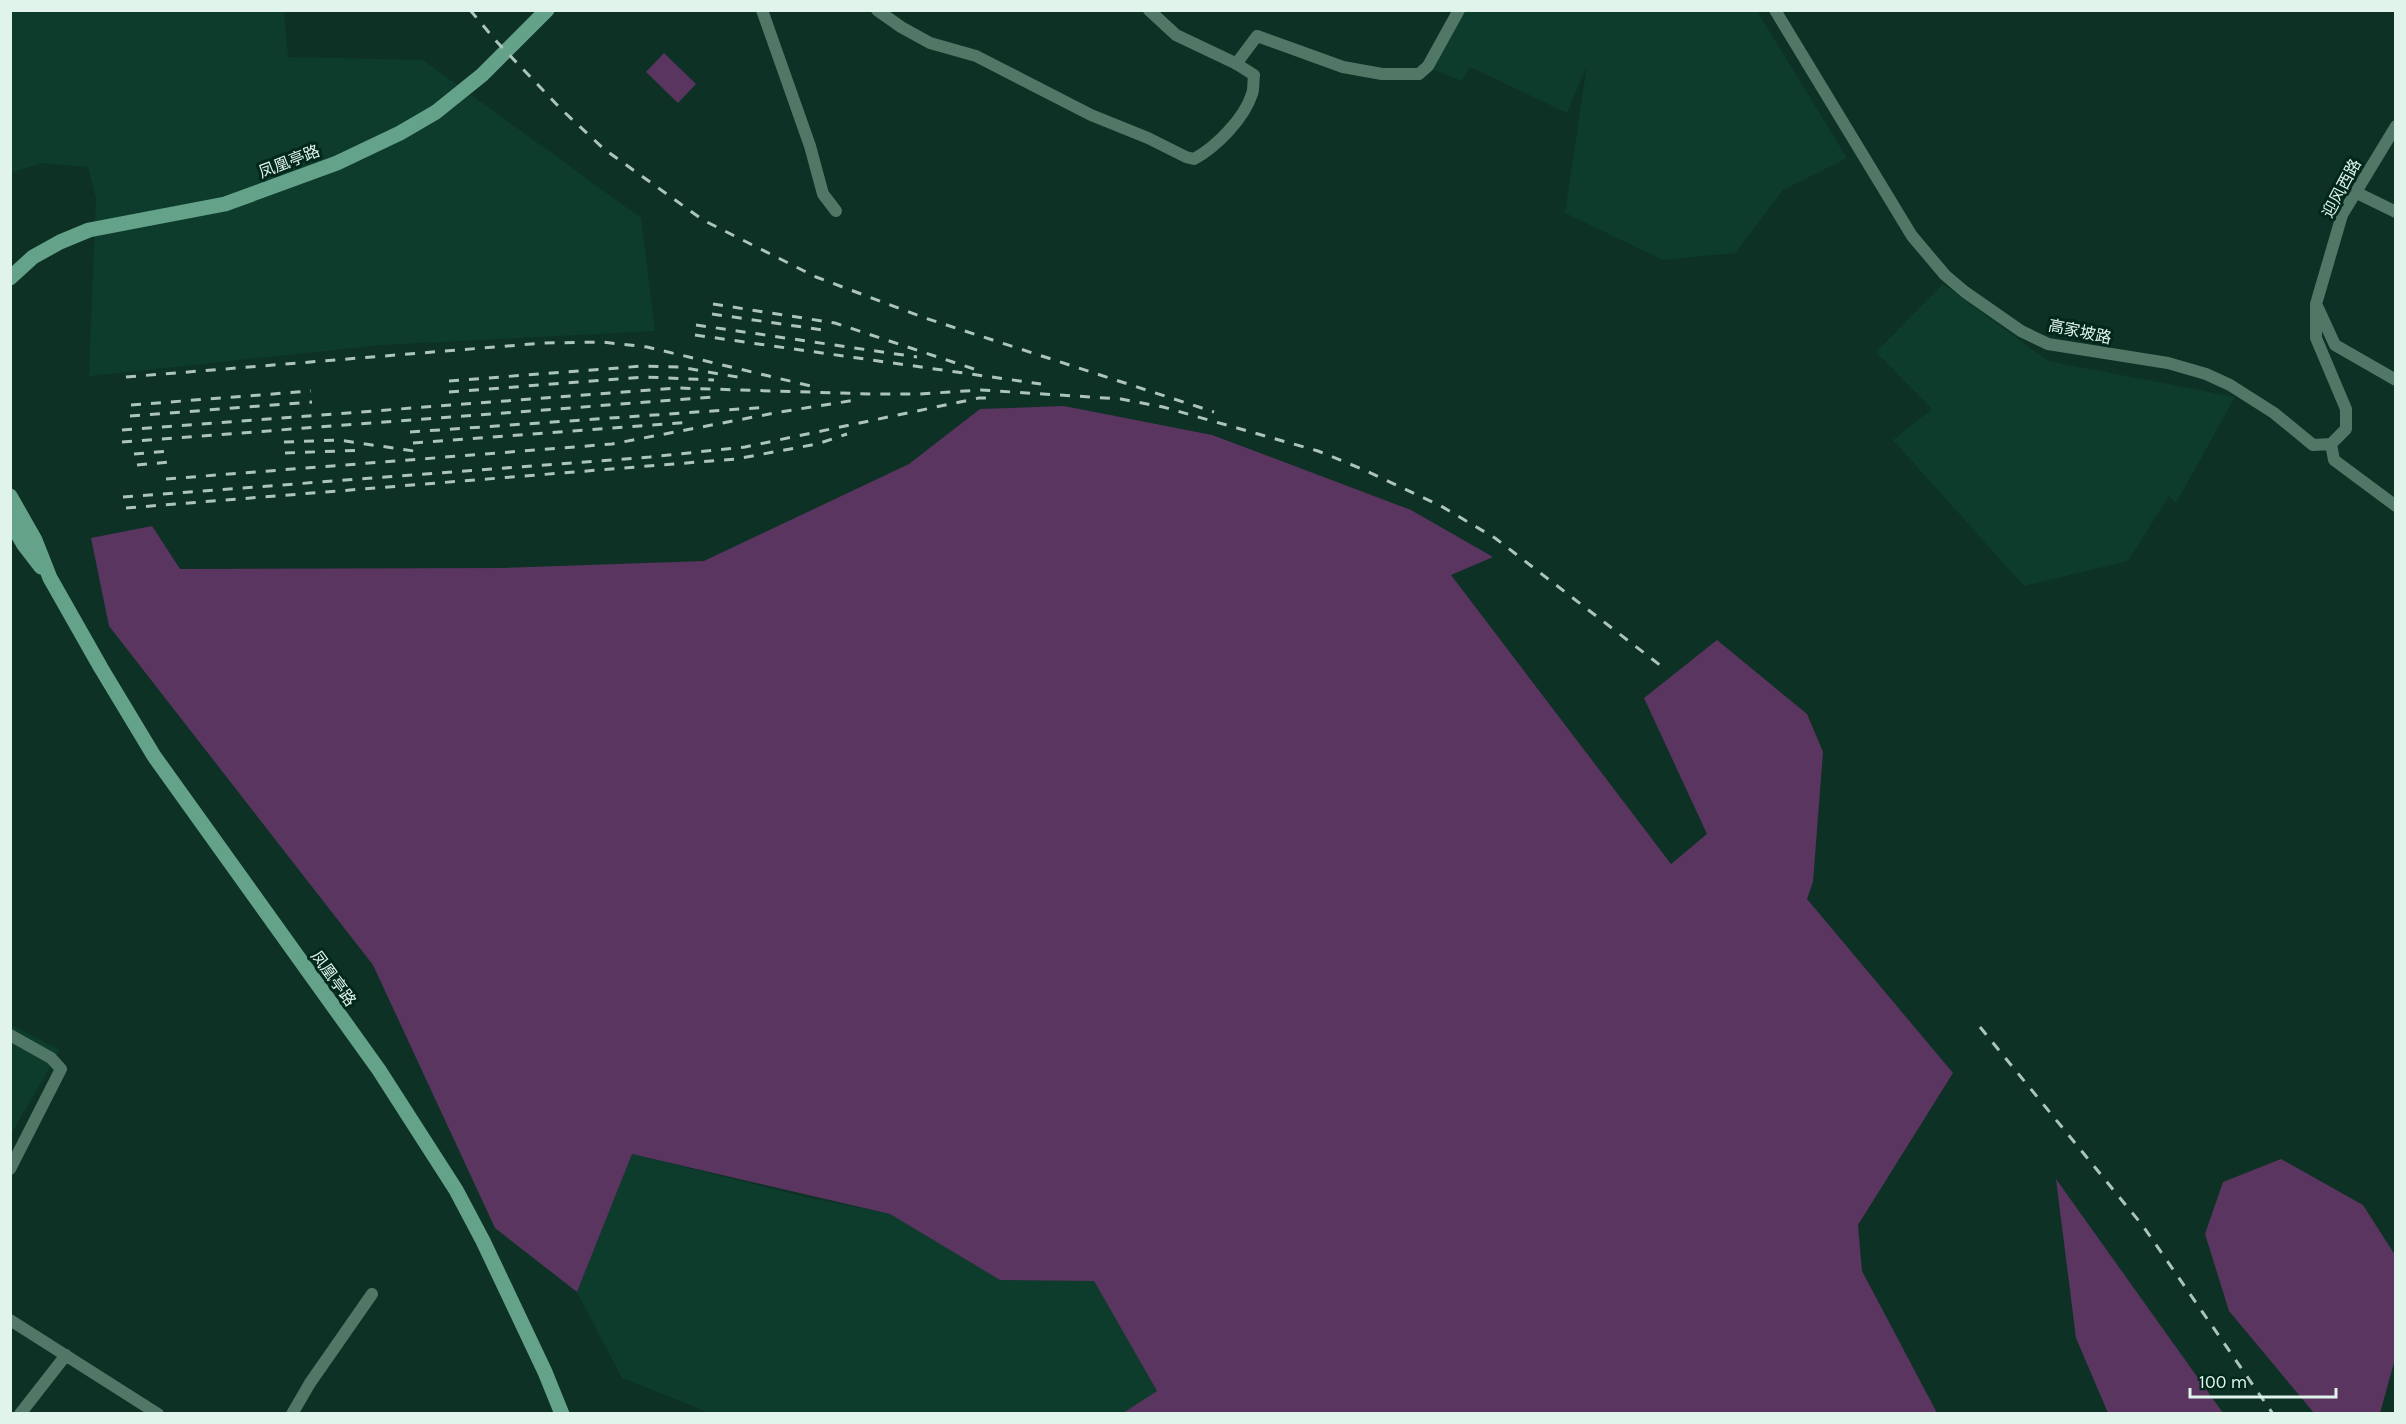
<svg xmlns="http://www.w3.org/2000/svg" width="2406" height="1424" viewBox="0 0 2406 1424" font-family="Karla,'Noto Sans SC',sans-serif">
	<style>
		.built { fill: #0d3c2d }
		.green { fill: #5a355f }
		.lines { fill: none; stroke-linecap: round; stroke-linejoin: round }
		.street { stroke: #517767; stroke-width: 12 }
		.secondary { stroke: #65a28a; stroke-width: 15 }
		.rail { stroke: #adc4bb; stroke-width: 3; stroke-dasharray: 10 10; stroke-linecap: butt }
		.labels { text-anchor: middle; stroke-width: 6; stroke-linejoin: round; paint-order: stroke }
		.street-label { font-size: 16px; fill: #e1f4ec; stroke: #02271b }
	</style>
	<rect width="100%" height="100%" fill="#0d3125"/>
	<path class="built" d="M11,11H284L288,57L423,60L641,218L655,331L381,345L89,376L96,198L88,167L42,163L11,173Z
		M1465,11H1757L1847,158L1783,190L1735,253L1663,260L1565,213L1587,65L1567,113L1470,67L1462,81L1432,69Z
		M1943,284L2048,361L2235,397L2176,503L2169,496L2128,561L2024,586L1893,440L1932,409L1876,352Z
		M11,1025L60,1050L11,1134Z
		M632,1154L805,1197L890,1214L1000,1280L1094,1281L1157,1391L1123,1413H710L622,1378L577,1292Z"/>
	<path class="green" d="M664,53L696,84L678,103L646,72Z
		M1064,406L1212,435L1411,510L1493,557L1451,575L1671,864L1707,834L1644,698L1717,640L1807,714L1823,752L1813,882L1807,899L1953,1073L1858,1225L1862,1271L1937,1413H1123L1157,1391L1094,1281L1000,1280L890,1214L632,1154L577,1292L495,1228L373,965L109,626L91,538L152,526L180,569L503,568L704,561L909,464L980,409Z
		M2281,1159L2363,1205L2395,1255V1359L2380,1413H2314L2229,1311L2205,1234L2223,1182Z
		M2056,1179L2223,1413H2108L2076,1338Z"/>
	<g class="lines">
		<path class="street" d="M762,10L810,146L823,194L836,211
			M877,10L901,27L930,43L976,56L1091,115L1148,138L1186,157L1194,159C1216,147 1244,119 1252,94C1254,89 1253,81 1254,75L1235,63L1176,35L1149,10
			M1775,10L1912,236L1945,275L1965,292L2021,331L2048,344L2168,363L2206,374L2230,385L2274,413L2313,445L2331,444L2346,429V409L2316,338V304L2342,215L2396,126
			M1236,64L1257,36L1343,67L1382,74H1419L1428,66L1459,10
			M2355,192L2396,212
			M2318,308L2335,345L2396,380
			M2331,444L2334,460L2396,506
			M10,1035L51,1058L61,1069L10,1169
			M10,1320L158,1414
			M20,1414L66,1355
			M292,1414L310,1383L372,1294"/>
		<path class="secondary" d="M10,278L33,257L60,242L89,230L225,204L337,163L400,133L436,112L482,75L547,10
			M10,496L35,540L50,578L101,668L154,756L379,1070L456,1190L483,1241L545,1372L562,1414
			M10,521L24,545L41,567"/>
		<path class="rail" d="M470,10L497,42L561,109L604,149L703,220L816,277L925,318L1214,412
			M713,304L835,323L974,369
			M712,314L830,331
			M696,325L917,357
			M695,335L1041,384
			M126,377L544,343L602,342L647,347L819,388
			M449,381L643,366L679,367L743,378
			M449,392L644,377L714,380
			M131,405L311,391
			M130,416L312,402
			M122,430L677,388L871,394H919L981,390L1121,399L1163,407L1318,451L1362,469L1441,506L1495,538L1665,669
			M410,432L769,407
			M122,442L714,397
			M284,442L338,440L421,452
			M413,443L692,422
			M285,453L365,450
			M134,454L169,451
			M137,465L170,462
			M166,479L612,444L780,412L856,400
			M123,497L650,457L745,447L979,398H991
			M126,508L736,459L817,444L847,434
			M1980,1027L2143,1226L2273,1414"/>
	</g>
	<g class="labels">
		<g class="street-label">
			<text transform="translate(289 161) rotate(-21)" y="6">凤凰亭路</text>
			<text transform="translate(2341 188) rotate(-62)" y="6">迎风西路</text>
			<text transform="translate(2080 331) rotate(12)" y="6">高家坡路</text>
			<text transform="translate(334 978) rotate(54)" y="6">凤凰亭路</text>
		</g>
	</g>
	<rect width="2406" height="1424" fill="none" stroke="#e1f4ec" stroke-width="24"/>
	<path d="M2190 1388v9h146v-9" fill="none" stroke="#e1f4ec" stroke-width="3"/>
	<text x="2199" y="1388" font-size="18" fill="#e1f4ec" stroke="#02271b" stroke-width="4.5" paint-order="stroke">100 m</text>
</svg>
